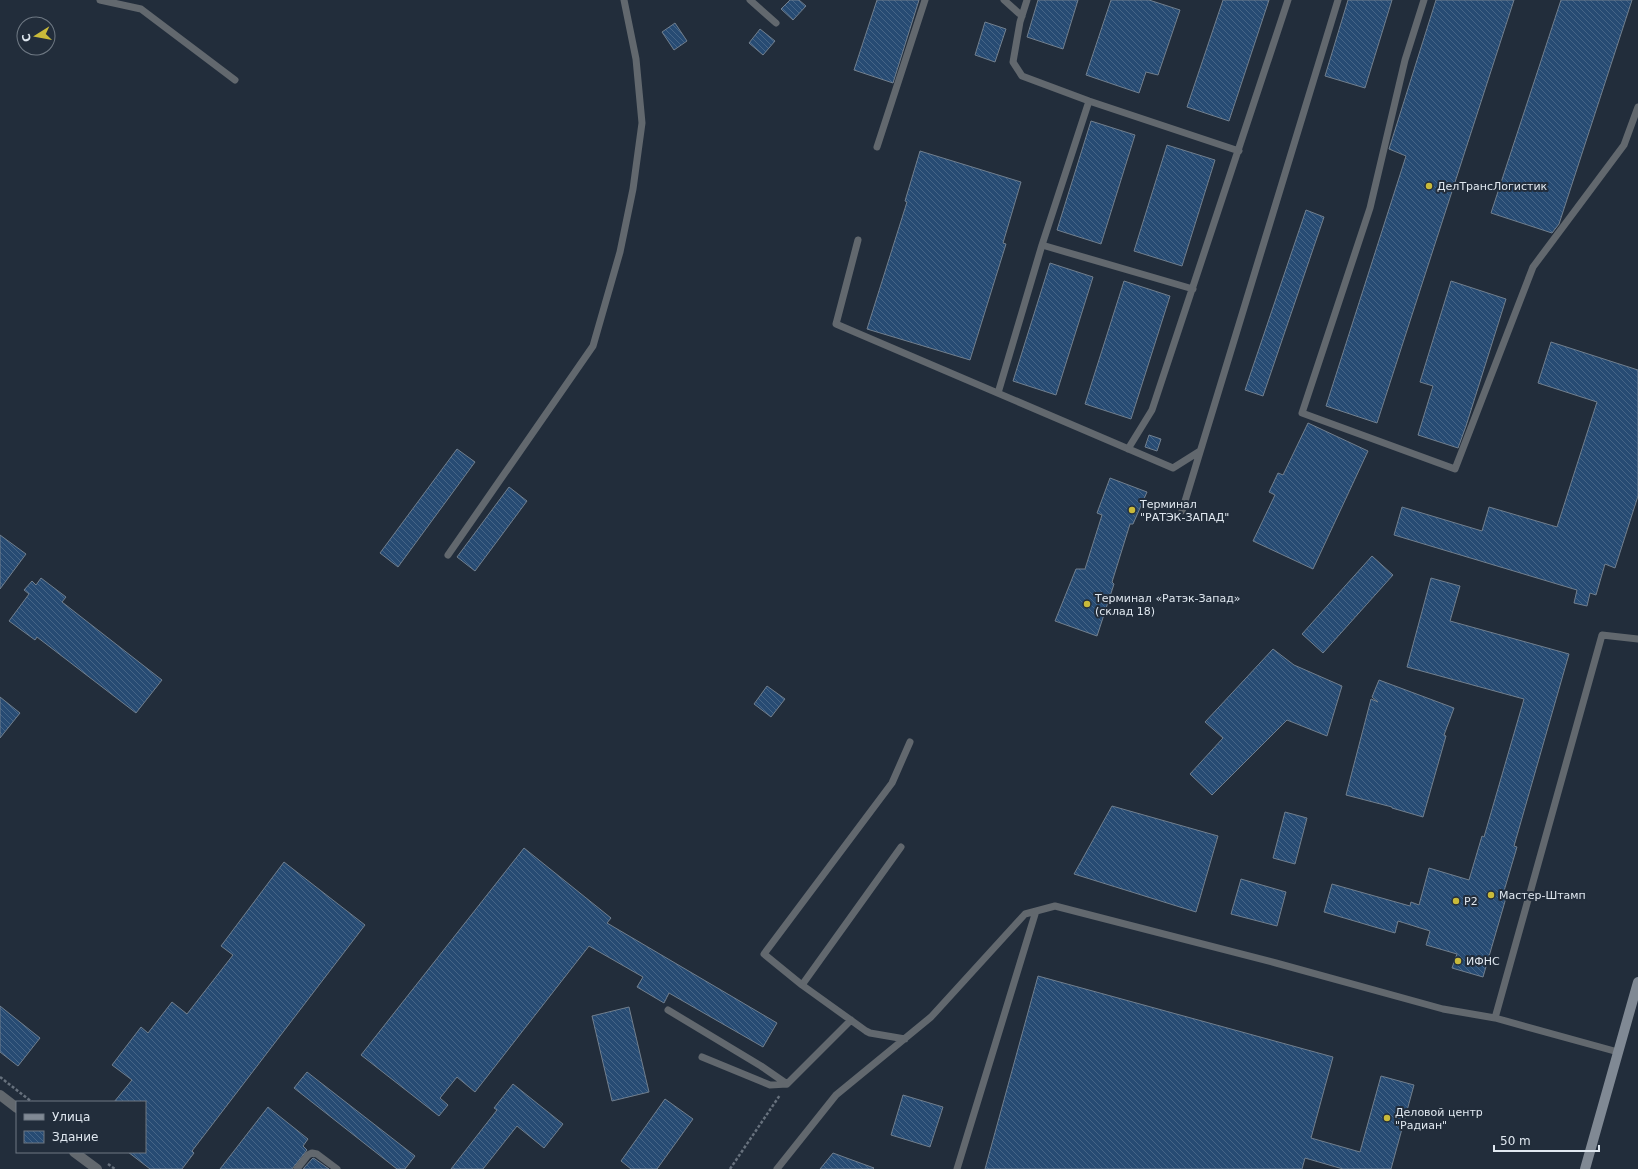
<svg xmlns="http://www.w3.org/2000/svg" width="1638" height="1169" viewBox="0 0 1638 1169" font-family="'DejaVu Sans',sans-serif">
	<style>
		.building { fill: url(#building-back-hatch); stroke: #717f8e }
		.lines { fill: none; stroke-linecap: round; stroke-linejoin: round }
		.path { stroke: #67717d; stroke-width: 2.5; stroke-dasharray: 3 2; stroke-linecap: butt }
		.lane { stroke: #62686e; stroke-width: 7 }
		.street { stroke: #62686e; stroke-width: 10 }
		.secondary { stroke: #808994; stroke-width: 10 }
		.poi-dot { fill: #c9ba3a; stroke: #222d3b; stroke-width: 1.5 }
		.labels { text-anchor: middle; stroke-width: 4; stroke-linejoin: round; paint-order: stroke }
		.poi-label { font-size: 11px; fill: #e0e8f0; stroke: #222d3b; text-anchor: start }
	</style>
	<defs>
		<pattern id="building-back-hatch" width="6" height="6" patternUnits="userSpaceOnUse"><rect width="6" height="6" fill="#274b73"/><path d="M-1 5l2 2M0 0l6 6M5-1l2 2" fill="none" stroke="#466587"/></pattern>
	</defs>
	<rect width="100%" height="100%" fill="#222d3b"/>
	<path class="building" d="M790,0H799L806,6L793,20L781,9Z
		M877,0H919L893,83L854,70Z
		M1038,0H1078L1063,49L1027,37Z
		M1111,0H1149L1180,10L1158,75L1146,72L1139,93L1086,75Z
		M1223,0H1269L1229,121L1187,107Z
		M1348,0H1392L1365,88L1325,76Z
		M1436,0H1514L1377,423L1326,406L1406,156L1389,149Z
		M1561,0H1632L1559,224L1552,233L1491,213Z
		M985,22L1006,29L995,62L975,55Z
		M675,23L687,41L674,50L662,32Z
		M760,29L775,41L763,55L749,43Z
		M1091,121L1135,135L1101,244L1057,230Z
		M1167,145L1215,160L1182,266L1134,251Z
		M920,151L1021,182L1003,243L1006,244L970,360L867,329L907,202L905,201Z
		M1306,210L1324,217L1263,396L1245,390Z
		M1050,263L1093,277L1056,395L1013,381Z
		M1124,281L1170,296L1131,419L1085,404Z
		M1451,281L1506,299L1466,426L1458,448L1418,435L1433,386L1420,382Z
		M1551,342L1638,370V496L1615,568L1605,564L1596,595L1590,593L1587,606L1574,603L1577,590L1394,535L1402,507L1482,531L1489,507L1557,527L1597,402L1538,383Z
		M1308,423L1368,451L1313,569L1253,541L1275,495L1269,492L1278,473L1283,475Z
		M1149,435L1161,439L1157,451L1145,447Z
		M457,449L475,462L398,567L380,553Z
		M1110,478L1147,492L1133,524H1130L1112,582L1114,584L1097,636L1055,621L1076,569H1085L1102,515L1097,513Z
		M509,487L527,501L475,571L457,557Z
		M0,535L26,554L0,589Z
		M1372,556L1393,575L1323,653L1302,634Z
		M41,578L66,597L62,602L162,680L136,713L37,637L35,640L9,621L29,594L24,590L32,581L36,585Z
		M1431,578L1460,586L1450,621L1569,654L1514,846L1517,847L1504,891H1508L1483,977L1452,968L1457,954L1426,945L1430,931L1398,921L1395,933L1324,912L1332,884L1410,906L1411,902L1419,905L1429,868L1469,880L1482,836L1484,837L1524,699L1407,667Z
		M1273,649L1294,665L1342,686L1327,736L1287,720L1212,795L1190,774L1223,738L1205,722Z
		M1379,680L1454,708L1444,735L1446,736L1423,817L1392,808V807L1346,795L1371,699L1378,702L1372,697Z
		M767,686L785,699L771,717L754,704Z
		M0,697L20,713L0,738Z
		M1112,806L1218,836L1196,912L1074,874Z
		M1285,812L1307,818L1295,864L1273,858Z
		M524,848L611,918L607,923L777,1023L763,1047L669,993L664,1003L637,987L643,977L589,946L475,1092L457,1077L440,1098L448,1105L439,1116L361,1055Z
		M284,862L365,925L192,1151L194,1153L182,1169H150L128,1152H145V1102H114L132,1080L112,1065L141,1027L148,1033L172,1002L187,1014L233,955L221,946Z
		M1241,879L1286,892L1277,926L1231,914Z
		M1038,976L1333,1057L1311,1138L1360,1152L1381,1076L1414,1085L1391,1169H1343L1305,1158L1302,1169H985Z
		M0,1006L40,1038L18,1066L0,1052Z
		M629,1007L649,1092L612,1101L592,1016Z
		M307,1072L415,1156L405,1169H397L294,1088Z
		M513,1084L563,1124L544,1148L517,1126L483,1169H451L497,1110L494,1108Z
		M903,1095L943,1107L930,1147L891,1135Z
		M665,1099L693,1119L657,1169H631L621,1161Z
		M268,1107L308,1139L303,1146L307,1150L292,1169H220Z
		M833,1153L874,1168L873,1169H820Z
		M313,1158L315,1159L329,1169H303Z"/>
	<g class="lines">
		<path class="path" d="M0,1077L32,1102
			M108,1164L115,1169
			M730,1169L780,1095"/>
		<path class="lane" d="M100,0L141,9L235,80
			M750,0L776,23
			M1004,0L1022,16
			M1027,0L1020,22L1013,62L1022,76L1089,101L1239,151
			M1424,0L1405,60L1370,208L1302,413L1455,469L1533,267L1624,145L1638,107
			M877,147L925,0
			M858,240L836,324L1173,468L1200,451
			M1042,245L1193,289
			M998,393L1042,245L1089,101
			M1128,449L1152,410L1288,0
			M1182,511L1338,0
			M448,555L593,346L620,252L633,189L642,123L636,59L624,0
			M802,985L901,847
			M668,1010L761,1066L787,1084
			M1495,1018L1602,635L1638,639
			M905,1039L870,1033L866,1031L802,985L764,954L892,783L910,742
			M702,1057L770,1085L787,1084L851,1020
			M297,1169L308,1155L312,1153L317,1154L337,1169
			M777,1169L836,1095L931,1017L1025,914L1055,906L1276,963L1443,1009L1495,1018L1618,1052
			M957,1169L1036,911"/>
		<path class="street" d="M0,1095L17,1108
			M74,1152L97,1169"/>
		<path class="secondary" d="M1585,1169L1638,982"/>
	</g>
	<g class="poi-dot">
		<circle cx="1429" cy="186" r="4"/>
		<circle cx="1132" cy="510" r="4"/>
		<circle cx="1087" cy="604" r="4"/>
		<circle cx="1491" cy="895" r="4"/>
		<circle cx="1456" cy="901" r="4"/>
		<circle cx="1458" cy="961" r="4"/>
		<circle cx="1387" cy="1118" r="4"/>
	</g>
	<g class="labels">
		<g class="poi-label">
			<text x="1437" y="190">ДелТрансЛогистик</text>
			<text x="1140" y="508">Терминал<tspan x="1140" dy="13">"РАТЭК-ЗАПАД"</tspan></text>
			<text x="1095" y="602">Терминал «Ратэк-Запад»<tspan x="1095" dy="13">(склад 18)</tspan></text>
			<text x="1499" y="899">Мастер-Штамп</text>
			<text x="1464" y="905">Р2</text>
			<text x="1466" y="965">ИФНС</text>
			<text x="1395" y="1116">Деловой центр<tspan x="1395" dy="13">"Радиан"</tspan></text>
		</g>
	</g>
	<rect x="16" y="1101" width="130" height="52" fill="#222d3b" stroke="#6e7883"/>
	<rect x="24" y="1114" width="20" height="6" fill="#808994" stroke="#6e7883"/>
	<text x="52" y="1121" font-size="12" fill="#e0e8f0">Улица</text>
	<rect x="24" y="1131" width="20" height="12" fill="url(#building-back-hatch)" stroke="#6e7883"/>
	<text x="52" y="1141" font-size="12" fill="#e0e8f0">Здание</text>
	<g transform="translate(36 36) rotate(259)"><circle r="19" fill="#222d3b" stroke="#6e7883"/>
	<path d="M0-3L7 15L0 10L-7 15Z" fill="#c9ba3a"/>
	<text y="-6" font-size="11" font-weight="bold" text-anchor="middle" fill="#e0e8f0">С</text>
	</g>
	<path d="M1494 1145v6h105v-6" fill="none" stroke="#e0e8f0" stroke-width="2"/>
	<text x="1500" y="1145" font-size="12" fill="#e0e8f0" stroke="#222d3b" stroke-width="3" paint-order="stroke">50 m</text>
</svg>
